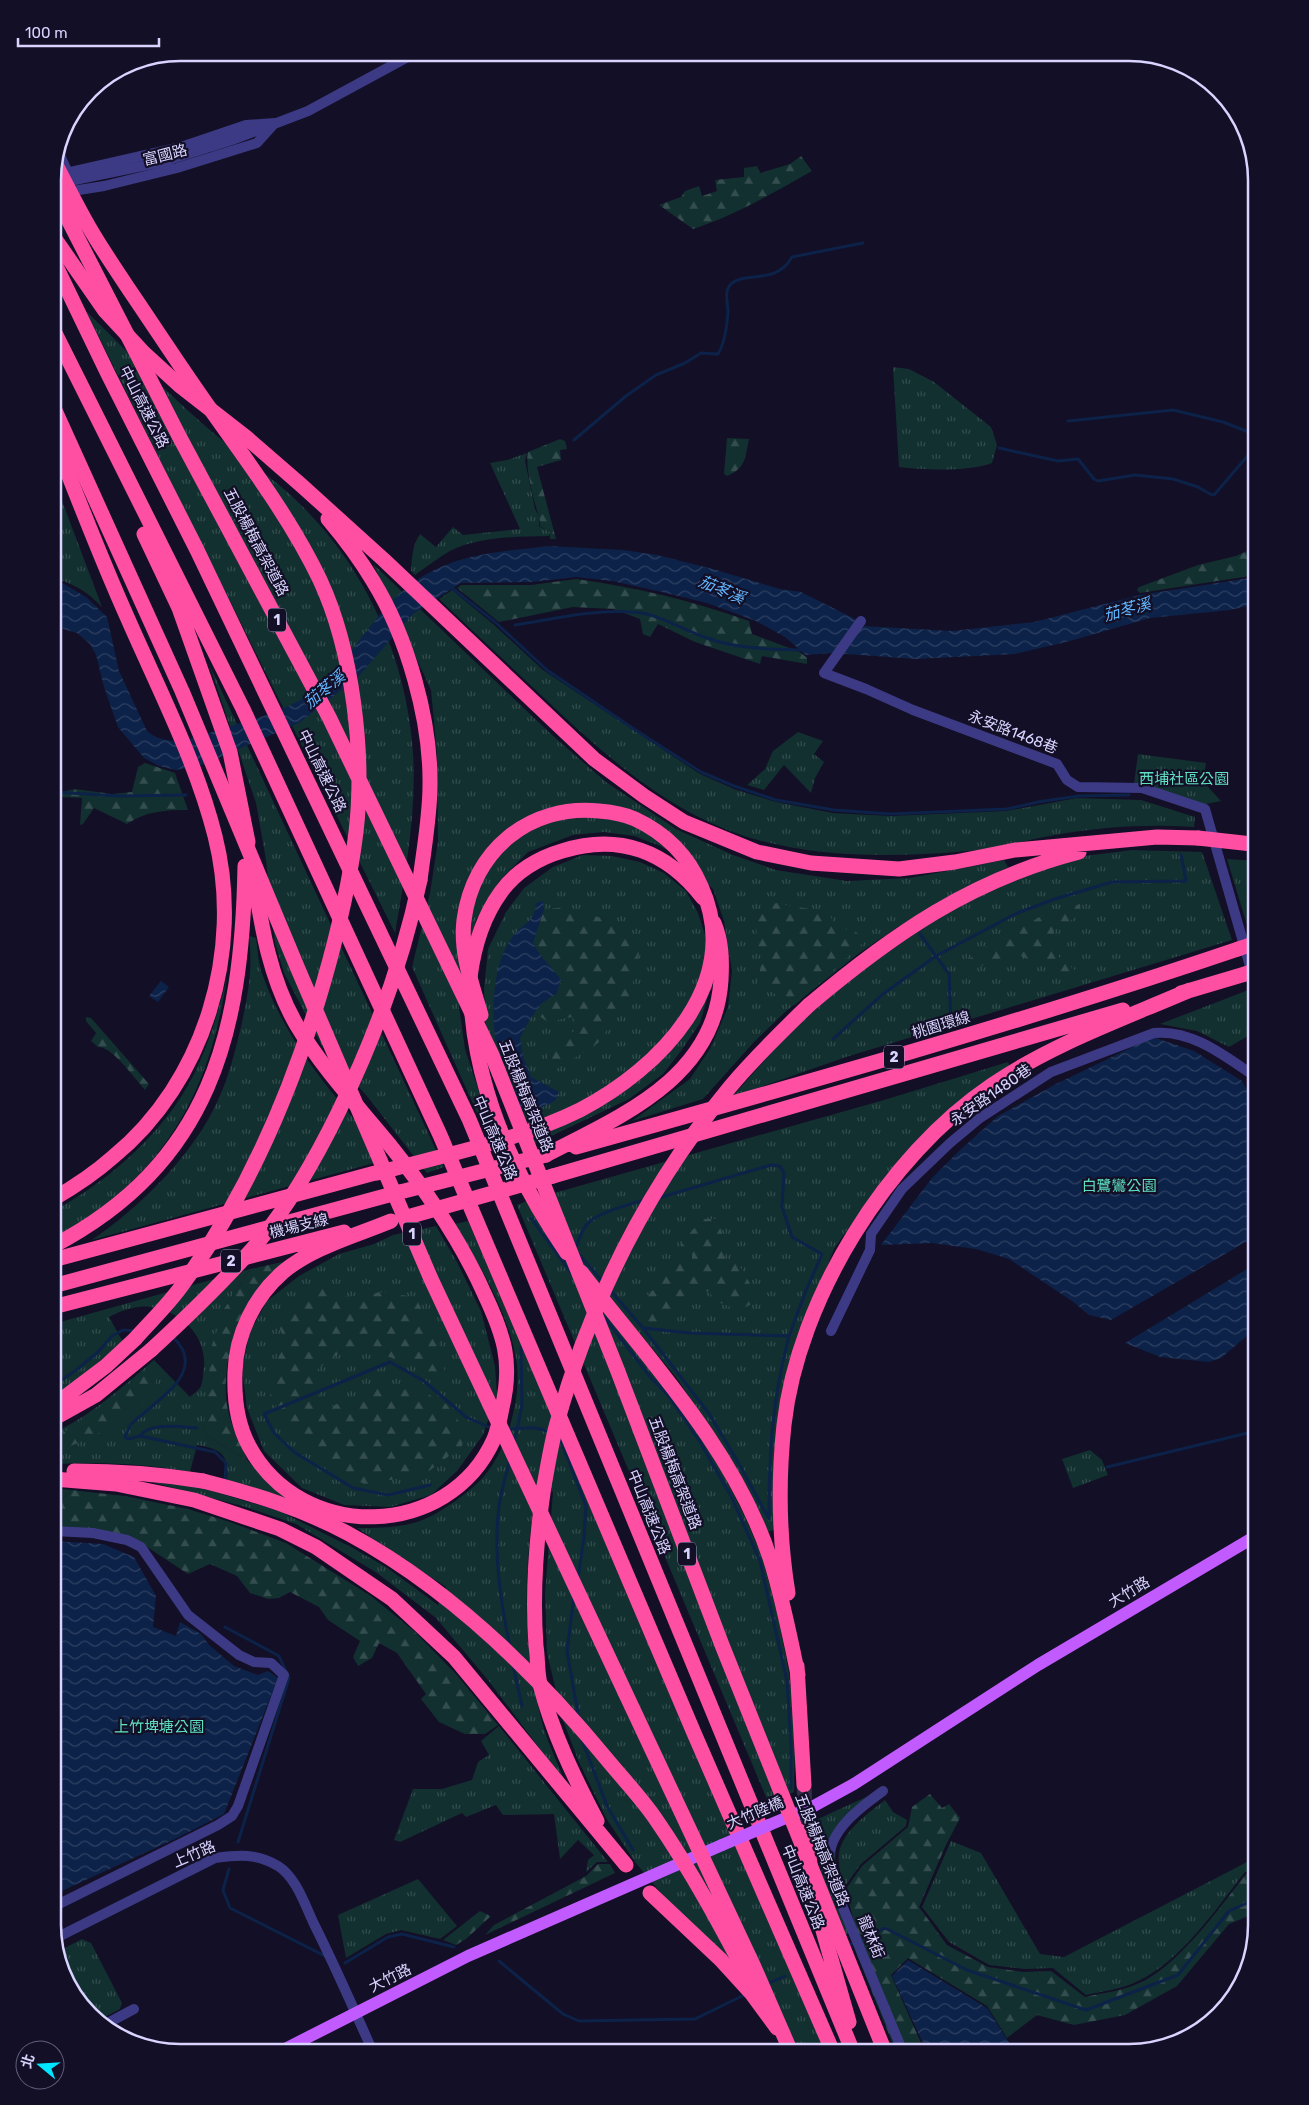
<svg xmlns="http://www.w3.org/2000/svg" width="1309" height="2105" viewBox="0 0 1309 2105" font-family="Rubik,'Noto Sans TC',sans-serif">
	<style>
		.grass { fill: url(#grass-tufts) }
		.forest { fill: url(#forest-firs) }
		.water { fill: url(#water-waves) }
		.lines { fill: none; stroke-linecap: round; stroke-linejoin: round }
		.stream { stroke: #0c2248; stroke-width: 3 }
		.highway-tunnel { stroke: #312d47; stroke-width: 15; stroke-dasharray: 15 8; stroke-linecap: butt }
		.minor { stroke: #3d3a85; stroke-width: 10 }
		.major { stroke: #c25bff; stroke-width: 12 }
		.highway { stroke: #ff4fa3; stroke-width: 15 }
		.minor-bridge { stroke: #3d3a85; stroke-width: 10 }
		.major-bridge { stroke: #c25bff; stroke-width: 12 }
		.highway-bridge { stroke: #ff4fa3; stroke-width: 15 }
		.labels { text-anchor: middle; stroke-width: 4.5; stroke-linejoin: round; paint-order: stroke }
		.shield { fill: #130f26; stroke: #9e99be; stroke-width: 1 }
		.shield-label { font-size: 14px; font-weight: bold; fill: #d9d4ff }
		.street-label { font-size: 15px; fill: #d9d4ff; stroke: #130f26 }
		.park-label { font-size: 15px; fill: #5fe0c0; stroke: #130f26 }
		.water-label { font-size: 16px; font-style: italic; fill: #62b6ff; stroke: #130f26 }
		.rim { fill: none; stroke: #d9d4ff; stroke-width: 2.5 }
	</style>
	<defs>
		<pattern id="grass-tufts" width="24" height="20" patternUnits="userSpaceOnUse" patternTransform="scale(1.25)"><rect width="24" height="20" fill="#12302f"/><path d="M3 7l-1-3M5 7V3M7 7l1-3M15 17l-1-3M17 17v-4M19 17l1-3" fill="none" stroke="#344d4e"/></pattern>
		<pattern id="forest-firs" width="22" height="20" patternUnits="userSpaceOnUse" patternTransform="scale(1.25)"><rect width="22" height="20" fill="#12302f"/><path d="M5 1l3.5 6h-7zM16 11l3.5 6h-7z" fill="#344d4e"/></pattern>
		<pattern id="water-waves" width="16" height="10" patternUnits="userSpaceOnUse" patternTransform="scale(1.25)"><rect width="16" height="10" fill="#0c2248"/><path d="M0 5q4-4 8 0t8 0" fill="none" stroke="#2f4163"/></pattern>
	</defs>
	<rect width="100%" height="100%" fill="#130f26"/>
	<path class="grass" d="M86,311C125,349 163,389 203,424C233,451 268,473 297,501C365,566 407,658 413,753C417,812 405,875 395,933Z
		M893,367L909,369L934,382L991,427L997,445L992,463C968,472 925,470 899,467Z
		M527,453L525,461L535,509L540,518L539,526L550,532L549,536C516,537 480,536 450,551C438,558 426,567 415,575L411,571C412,558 412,546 420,534L436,547L453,527L463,535L520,529L490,463L507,460Z
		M53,477L102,607C88,592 73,583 53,578Z
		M373,564L552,735L606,782L676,829L733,855L776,870L847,881L910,878L1004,860L1008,867L946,898L896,928L858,954L785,1012L754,1042L703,1099L632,1121L690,1079L711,1047L728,1007L732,971L724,921L713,889L672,852L658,845L634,836L604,832L573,835L528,852L500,880L476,920L461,973L459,1007L465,1049L492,1131L486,1133L412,967L430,893L438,841L437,753L431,690Z
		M452,590L493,624L543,670L700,774L734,789L776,802L833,813L890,816L1006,811L1077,798L1141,800L1195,817L1194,827C1147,824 1101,827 1055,835C1026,840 997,849 967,851C887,858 801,859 725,829C653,800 596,747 541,695C507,663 473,631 439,599Z
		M209,664L444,1167L427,1173L366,1095L322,1046L284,973L275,943L266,860L256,803Z
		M798,732L823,741L814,754L824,762L815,778L811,793L784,765L764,790L747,785L765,769L773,751Z
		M1138,754L1206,763L1204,777L1207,781L1208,787L1221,801L1201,805L1134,784Z
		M1132,850L1202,852L1232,940L846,1057L732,1097L789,1033L856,974L941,916L1002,883L1076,857Z
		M583,855L612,856L640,862L664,873L686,891L698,913L705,935L712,982L700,1023L681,1051L663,1074L629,1099L522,1150L488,1065L484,989L488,949L506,912L524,888L553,867Z
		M1227,859L1256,861V933L1250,935Z
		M249,936L256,938C258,950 258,964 263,976C288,1047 340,1103 389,1159L92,1240C140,1207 194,1154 218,1100C229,1077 235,1051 241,1027C248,994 253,970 249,936Z
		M227,977C213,1071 181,1146 104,1206C88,1218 70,1228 53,1239V1211C112,1180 174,1124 200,1061C212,1034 220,1005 227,977Z
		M1251,989L1256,1011L1255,1032L1229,1047L1197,1031L1160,1024Z
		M1008,1062L1010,1066L939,1118L886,1175L834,1249L799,1340L776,1529L765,1533L712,1431L676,1377L578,1259L540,1197L884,1100Z
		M527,1201L559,1253L673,1392L717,1462L745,1517L763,1559L779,1621L789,1673L795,1730L794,1792L769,1804L517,1205Z
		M468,1221L826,2052H802L714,1956L635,1862L606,1818L578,1760L563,1720L547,1653L545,1593L553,1492L537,1484C524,1562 521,1641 541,1718C546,1740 557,1761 565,1782L488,1680L436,1618L377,1573L296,1524L246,1507L155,1483L191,1485L279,1511L351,1547L386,1567L438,1605L446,1587L357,1528C379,1528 406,1528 427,1518C443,1511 474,1489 485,1475C507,1449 521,1399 517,1365C511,1317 480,1265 455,1224Z
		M436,1226L457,1262L481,1311L495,1366L497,1395L483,1435L457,1471L431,1495L390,1507L344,1505L302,1488L264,1451L247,1408L242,1369L250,1332L267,1301L299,1276L339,1254L374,1244L393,1235Z
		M250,1269L224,1309L203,1433L248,1461L262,1475L304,1507L227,1480C229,1455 222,1449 197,1445L190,1472C145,1463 98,1462 53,1464V1433C91,1416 122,1387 154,1360L190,1397C193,1394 199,1390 201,1386C202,1383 203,1378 203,1375C210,1340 185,1312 150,1307C136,1305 121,1311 109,1317L123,1342L53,1400V1324Z
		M1090,1450L1102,1460L1108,1475L1073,1488L1062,1459Z
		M53,1488L71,1490L59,1502L55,1529H53Z
		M499,1726L608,1862H597L586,1872L588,1860L594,1855L578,1840L560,1859L554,1814L503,1815L496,1805L466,1817L462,1813L400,1842L394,1840L413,1789H442L472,1780L478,1762L489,1755L481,1741Z
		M879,1791L882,1796C870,1807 851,1819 842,1833C825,1860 845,1904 852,1933L834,1937L822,1887L818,1819Z
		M885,1800L893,1812L907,1820L906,1826L861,1864L845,1886C843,1879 839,1871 839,1863C835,1836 866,1815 885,1800Z
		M951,1841L981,1853L1040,1954L1064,1957L1249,1861L1256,1862V1872H1245C1216,1909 1181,1961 1138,1981C1123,1989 1103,1991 1086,1995L1053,1968L1025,1969L989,1965L949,1942L922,1907Z
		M418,1879L457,1926L440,1939L401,1930L386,1934L346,1958L338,1915Z
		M82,1939L91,1943L122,2003L120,2009L99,2020C77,1995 66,1984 59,1951Z"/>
	<path class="forest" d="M801,156L812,171C773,193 736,215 693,229L659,205L681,197L685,191L699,186L702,196L717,191L715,180L744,177V168L757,166L760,173L790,164Z
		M727,438L749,439C745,458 746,468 727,476L724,474Z
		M560,439L565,441L567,449L560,450L561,460L537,467L556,539H550V532L540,526C541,518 538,515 536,507C532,494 525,465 528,452Z
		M1256,547V575L1140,593L1137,590L1139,587L1198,565L1236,556Z
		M576,579C636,587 693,601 749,621L752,634L800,652L807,658V664L762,656L760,664L695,642L658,624L650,637L643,634L640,619L613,609L573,607L499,622L457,588L461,585H531Z
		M145,763L175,773L188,810C166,810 146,811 127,824L94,808L83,824L80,825L82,798L62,797L61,792L75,789L112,794L132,792L138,767Z
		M776,903L827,912L839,929L854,930L865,941L795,1005L757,984L762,960L757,941L755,912Z
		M1080,904L1081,914L1053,931L1059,957L1076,971L1067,976L1021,956L989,962L964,974L959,968L981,949L1042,916Z
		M568,907L619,924L639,953L630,996L598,1043L552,1072L545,1063L556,1038L575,1031L572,1017L548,1022L535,1013L543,1003L557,993L552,967L538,953L533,943L544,909Z
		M86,1017L91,1018L149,1084L145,1090C135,1079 112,1046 98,1047L91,1041L96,1033L86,1021Z
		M703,1219H717L725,1241V1261L738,1263L752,1287L750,1305L739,1310L715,1301L709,1291L690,1294L684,1304L674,1301L664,1326L645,1322L642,1301L656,1287L658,1269L675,1259H692V1253L681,1246L688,1235Z
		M287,1261C274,1271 261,1284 252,1297C234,1322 224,1366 226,1396C227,1419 239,1441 248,1461L203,1433L212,1345L224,1309L250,1269Z
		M325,1285L353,1299L380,1292L415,1297L437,1337L445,1372L439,1379L429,1376L411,1363L368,1351L338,1354L314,1372L320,1398L326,1408L354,1399L375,1388L415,1387L446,1404L465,1430L462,1446L429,1471L369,1485L344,1477L316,1457L287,1425L270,1395L273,1372L285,1343L278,1323Z
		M143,1376H157C156,1381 156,1388 153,1391C132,1419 97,1435 66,1448L58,1442L64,1432Z
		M71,1490L125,1496L188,1509L227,1521L286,1543L371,1596L414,1631L456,1674L498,1725L485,1734H465L439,1722L421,1699L426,1694L397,1653L379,1643L372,1658L358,1666L353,1657L360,1641L328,1620L319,1607L290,1592L279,1598L268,1599L250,1593L237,1576L210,1564L188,1574L138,1541L55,1529L59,1502Z
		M930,1794L942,1808L949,1804L960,1818L946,1845L919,1907L947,1945L988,1967L1024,1972L1051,1971L1085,1997C1102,1993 1121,1991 1137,1984C1176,1969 1221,1906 1246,1874L1256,1873V1913L1229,1924L1177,1986L1125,2015L1074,2025L1037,2015L1007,2038L987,2006L908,1958L891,1975L925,2052H896L856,1952L863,1946L856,1931L846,1889L862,1866L908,1827L912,1807Z
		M598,1864H610L615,1873L485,1935L494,1925L586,1876Z
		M480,1911L491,1916L466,1939L456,1945L443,1940Z"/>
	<path class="water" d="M548,546L623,550L657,555L713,569L780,589L801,592L857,620L863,626L952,631L1034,622L1140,595L1256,577V604L1230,610L1150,618L1070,641L1015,654L916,659L832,653L806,655L785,637L756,621L707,603L662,592L612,581L576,577L532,582L461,583L413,614L358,677L299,723L202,765L176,770L159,766L144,758L118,727L104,687L96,655L90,644L77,633L53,626V581L64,584L86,597L107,617L119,671L147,731C168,748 192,739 215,731C251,719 293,711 322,684C357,651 379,604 420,578C461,552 502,552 548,546Z
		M543,901L544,909L533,943C540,957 552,967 561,980L557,993L542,1003L530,1019L520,1038L523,1056L531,1077L559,1092L555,1101L540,1108L523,1109L514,1098L515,1085L520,1077L518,1063L495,1041C492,1007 492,964 513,936C524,922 534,923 536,903Z
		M161,981L169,987L158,1002L149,996Z
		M1153,1037L1194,1051L1242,1081L1256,1105V1236L1111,1320L1089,1315L1072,1301L1009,1259L976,1249L931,1243L881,1245L932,1178L961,1149L998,1116L1056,1084Z
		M1252,1266L1256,1273V1328L1221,1358L1209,1362L1160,1357L1125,1343Z
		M53,1541L103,1544L134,1557L156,1596L153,1627L176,1636L180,1622L201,1634L209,1645L234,1666L258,1675L268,1671L278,1678L224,1814L175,1839L53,1895Z
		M908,1960L987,2008L1015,2052H927L892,1976Z"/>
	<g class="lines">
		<path class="stream" d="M1068,421L1173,410L1223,422L1251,433
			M574,440L626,396L656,375L685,363L701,353L718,354C725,343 727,325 728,312C728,304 724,292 730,285C744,270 776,286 792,257L863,243
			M999,448L1058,461L1078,459L1094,479L1098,481L1135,475L1173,479L1198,487L1210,494L1214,495L1250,453L1256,436
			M452,588L495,622L547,670L634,729L701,772L734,786L776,800L834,810L890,814L1007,809L1038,802L1078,796L1129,795
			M515,625C553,619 594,609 632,612C659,613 682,630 707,638C737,649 769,649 801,650
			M53,792L119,796L186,795
			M920,934L949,974L951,1022
			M833,1039L883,994L936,956L1017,913L1055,899L1112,882L1186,881L1181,855
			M658,1198L771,1165L780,1166L784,1173L782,1207L792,1237L822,1254L805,1293L789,1336L690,1333L643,1328L710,1415L739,1464L769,1519
			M531,1218L572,1274
			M603,1282L575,1250C578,1241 582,1228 589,1222C600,1212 630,1204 644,1200
			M610,1290L643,1328
			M601,1313L652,1379L668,1395L700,1442L731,1496L760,1561L787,1681L791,1744V1788
			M53,1382L61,1396
			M54,1385L75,1371L98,1352L112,1336L123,1330L136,1331
			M197,1428C182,1427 149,1422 140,1436L215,1452L226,1463L225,1481
			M506,1429C524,1430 532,1424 549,1432
			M140,1436L128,1439L125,1437C127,1433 128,1429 130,1426C133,1421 140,1417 144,1413C168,1392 205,1368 173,1337
			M558,1439L561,1441L586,1506L584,1536L578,1578
			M514,1444L522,1405L521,1347
			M1107,1467L1256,1431
			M430,1485L388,1495L353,1488L294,1452L274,1433L264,1414L390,1362L424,1381L466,1417L491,1428
			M769,1519C769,1454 772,1400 789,1336
			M574,1596L567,1651L579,1719
			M225,1627L279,1656L289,1678L238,1842
			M510,1647C501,1605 494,1559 498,1516C499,1497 505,1478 510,1460
			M513,1665L522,1706
			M582,1740L607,1806L633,1850
			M229,1869L223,1890L230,1908L327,1957
			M847,1946L885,1928L967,1970L1086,2010L1178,1975L1229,1911L1254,1900H1256
			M499,1961L563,2014L579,2021L695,2019L744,1995
			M345,1963L388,1937L402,1934L454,1947
			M767,1984L785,1976"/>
		<path class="highway-tunnel" d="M804,1785L806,1830"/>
		<path class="minor" d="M58,151L70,177
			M162,162L232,140L308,111L415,53
			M53,176L181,147L246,125L275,123L257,143L177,168L104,186L66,192
			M861,621L824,673L866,689L913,710L1057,764L1067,780L1078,787L1142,788L1205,809L1256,987
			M831,1331L870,1250L871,1234L902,1189L950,1143L980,1118L1051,1072L1154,1033C1192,1029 1226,1057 1256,1077
			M883,1791C861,1807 830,1829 829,1859C829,1868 833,1878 834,1886L903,2052
			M53,1907L218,1825L232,1816L238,1806L284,1675L271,1663L254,1662L239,1655L188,1615L141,1547L127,1540L93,1533L53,1531
			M56,1938L215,1858C238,1855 257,1853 278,1866C296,1877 305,1905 314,1924C335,1966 354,2009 373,2052
			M104,2025L134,2009"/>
		<path class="major" d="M769,1825L812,1807L854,1784L1038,1665L1256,1536
			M279,2052L468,1956L722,1845"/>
		<path class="highway" d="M53,236L105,311L144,353L179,385L247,438L301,485L384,560L594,759L644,796L684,822L757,852L811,863L899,869L955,862L1015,850L1157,837L1198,838
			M53,260L108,374L197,550L469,1119L853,2052
			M53,329L243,709L440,1135L694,1733L833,2052
			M328,519C344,538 360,559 373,581C407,636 431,720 430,785C430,816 424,848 420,880
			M144,534L179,608L230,752L248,842
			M252,867C261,922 268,975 296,1024C322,1068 357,1105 389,1144C426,1190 460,1239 484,1293C504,1335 513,1362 502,1408C500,1419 498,1429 494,1439C449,1540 301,1543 249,1446C237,1424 234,1397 235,1372C236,1335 254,1297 283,1272C313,1247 355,1236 391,1221
			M470,977C474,946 482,918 501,892C515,872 538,858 562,851C619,833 667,851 703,898
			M1181,993L1245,974
			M809,1005C893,934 971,880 1079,852
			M472,1015C480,1101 519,1183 567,1253
			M576,1147C798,1085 1020,1023 1238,949
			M546,1155C621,1116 715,1078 721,980C722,960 722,942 714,923
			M553,1176L1123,1010
			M53,1199C74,1187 95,1173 113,1157C205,1082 244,950 215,836C196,761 159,690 128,619C101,559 77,497 53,435
			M53,1246C211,1163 242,1033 245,866
			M53,1260L375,1173
			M581,1272C649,1360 734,1449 770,1558C782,1596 790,1636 798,1675
			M53,1286L400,1192
			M53,1307L344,1232
			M53,1406L106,1366L135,1339
			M53,1419L96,1395L151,1350
			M74,1471C118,1471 160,1474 203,1481
			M53,1479L116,1484L194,1500L280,1529L316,1547L392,1599L454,1657L626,1865
			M544,1486C536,1540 532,1592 536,1646C538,1658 537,1672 540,1684C552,1732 574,1777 597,1821
			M788,1593C779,1538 778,1481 784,1425C798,1299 887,1156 992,1085C1052,1044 1123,1019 1190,990
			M797,1666L804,1785
			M806,1830L814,1899L849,2022
			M650,1893L720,1959L752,1994L777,2028"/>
		<path class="minor-bridge" d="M60,183L162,162"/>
		<path class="major-bridge" d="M722,1845L769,1825"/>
		<path class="highway-bridge" d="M55,163C66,184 77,206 89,227C101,248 115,268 128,288C154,326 179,365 206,403C246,460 290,517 320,580C353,651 365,755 356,832C350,882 338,932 324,981C293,1089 249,1192 183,1284C169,1304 151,1321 135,1339
			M53,190L179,436L329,717L492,1055L617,1369L722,1645L885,2052
			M53,406L182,691L298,969L431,1279L754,1967L791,2052
			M1198,838L1252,844
			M1238,949L1256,943
			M1245,974L1256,970
			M377,1173C445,1155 517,1141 580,1110C659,1069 745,983 701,886C688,856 665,833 635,819C624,814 611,812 599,811C529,804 473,851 464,920C460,953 472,984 481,1015
			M400,1192L546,1155
			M411,1216L553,1176
			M151,1350C189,1315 226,1280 260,1240C292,1201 317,1156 339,1111C375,1037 403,961 420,880
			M203,1481C254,1494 303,1509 349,1534C451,1589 538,1675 610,1763C625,1781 642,1799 655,1818C693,1873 723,1930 754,1989
			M544,1486C548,1465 551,1444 557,1423C591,1300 648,1186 730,1087C754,1058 782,1031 809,1005"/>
	</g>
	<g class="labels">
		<g class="shield">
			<rect x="268" y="608.5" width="18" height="23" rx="4"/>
			<rect x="884" y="1045.5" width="20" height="23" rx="4"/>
			<rect x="403" y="1222.5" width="18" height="23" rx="4"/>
			<rect x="221" y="1249.5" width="20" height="23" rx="4"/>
			<rect x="678" y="1542.5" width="18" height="23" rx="4"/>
		</g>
		<g class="shield-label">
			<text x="277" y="625">1</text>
			<text x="894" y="1062">2</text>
			<text x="412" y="1239">1</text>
			<text x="231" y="1266">2</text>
			<text x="687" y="1559">1</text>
		</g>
		<g class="street-label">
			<text transform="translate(165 155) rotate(-14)" y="5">富國路</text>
			<text transform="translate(144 407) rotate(63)" y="5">中山高速公路</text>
			<text transform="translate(256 542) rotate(62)" y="5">五股楊梅高架道路</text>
			<text transform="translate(1013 732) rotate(21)" y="5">永安路1468巷</text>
			<text transform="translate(322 771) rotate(64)" y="5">中山高速公路</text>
			<text transform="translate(941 1025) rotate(-17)" y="5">桃園環線</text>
			<text transform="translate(991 1095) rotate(-35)" y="5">永安路1480巷</text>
			<text transform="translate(526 1096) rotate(68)" y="5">五股楊梅高架道路</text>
			<text transform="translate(495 1138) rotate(67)" y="5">中山高速公路</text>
			<text transform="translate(299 1226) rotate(-14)" y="5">機場支線</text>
			<text transform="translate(675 1473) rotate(69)" y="5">五股楊梅高架道路</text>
			<text transform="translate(649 1512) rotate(68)" y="5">中山高速公路</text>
			<text transform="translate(1129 1592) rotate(-31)" y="5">大竹路</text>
			<text transform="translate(755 1813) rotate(-23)" y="5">大竹陸橋</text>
			<text transform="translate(822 1850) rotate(68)" y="5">五股楊梅高架道路</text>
			<text transform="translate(194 1854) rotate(-23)" y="5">上竹路</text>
			<text transform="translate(803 1887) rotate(68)" y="5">中山高速公路</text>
			<text transform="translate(871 1937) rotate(68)" y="5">龍林街</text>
			<text transform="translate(390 1978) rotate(-26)" y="5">大竹路</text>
		</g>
		<g class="park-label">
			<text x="1184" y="784">西埔社區公園</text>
			<text x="1119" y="1191">白鷺鸞公園</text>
			<text x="159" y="1732">上竹埤塘公園</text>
		</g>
		<g class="water-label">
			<text transform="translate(722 589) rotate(23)" y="6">茄苳溪</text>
			<text transform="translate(1127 609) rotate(-15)" y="6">茄苳溪</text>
			<text transform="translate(324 689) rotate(-40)" y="6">茄苳溪</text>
		</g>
	</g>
	<path d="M0 0H1309V2105H0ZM180 61H1129A119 119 0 0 1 1248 180V1925A119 119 0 0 1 1129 2044H180A119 119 0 0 1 61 1925V180A119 119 0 0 1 180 61Z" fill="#130f26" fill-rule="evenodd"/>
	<path class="rim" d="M180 61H1129A119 119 0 0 1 1248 180V1925A119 119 0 0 1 1129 2044H180A119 119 0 0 1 61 1925V180A119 119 0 0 1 180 61Z"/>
	<g transform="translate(40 2065) rotate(288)"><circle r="24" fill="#130f26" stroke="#625e7d"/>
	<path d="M0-4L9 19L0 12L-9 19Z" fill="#00e5ff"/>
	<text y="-8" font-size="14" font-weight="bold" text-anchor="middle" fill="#d9d4ff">北</text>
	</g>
	<path d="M18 38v8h141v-8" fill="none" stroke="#d9d4ff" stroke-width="2.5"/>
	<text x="25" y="38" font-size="15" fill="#d9d4ff" stroke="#130f26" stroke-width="4" paint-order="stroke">100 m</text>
</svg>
